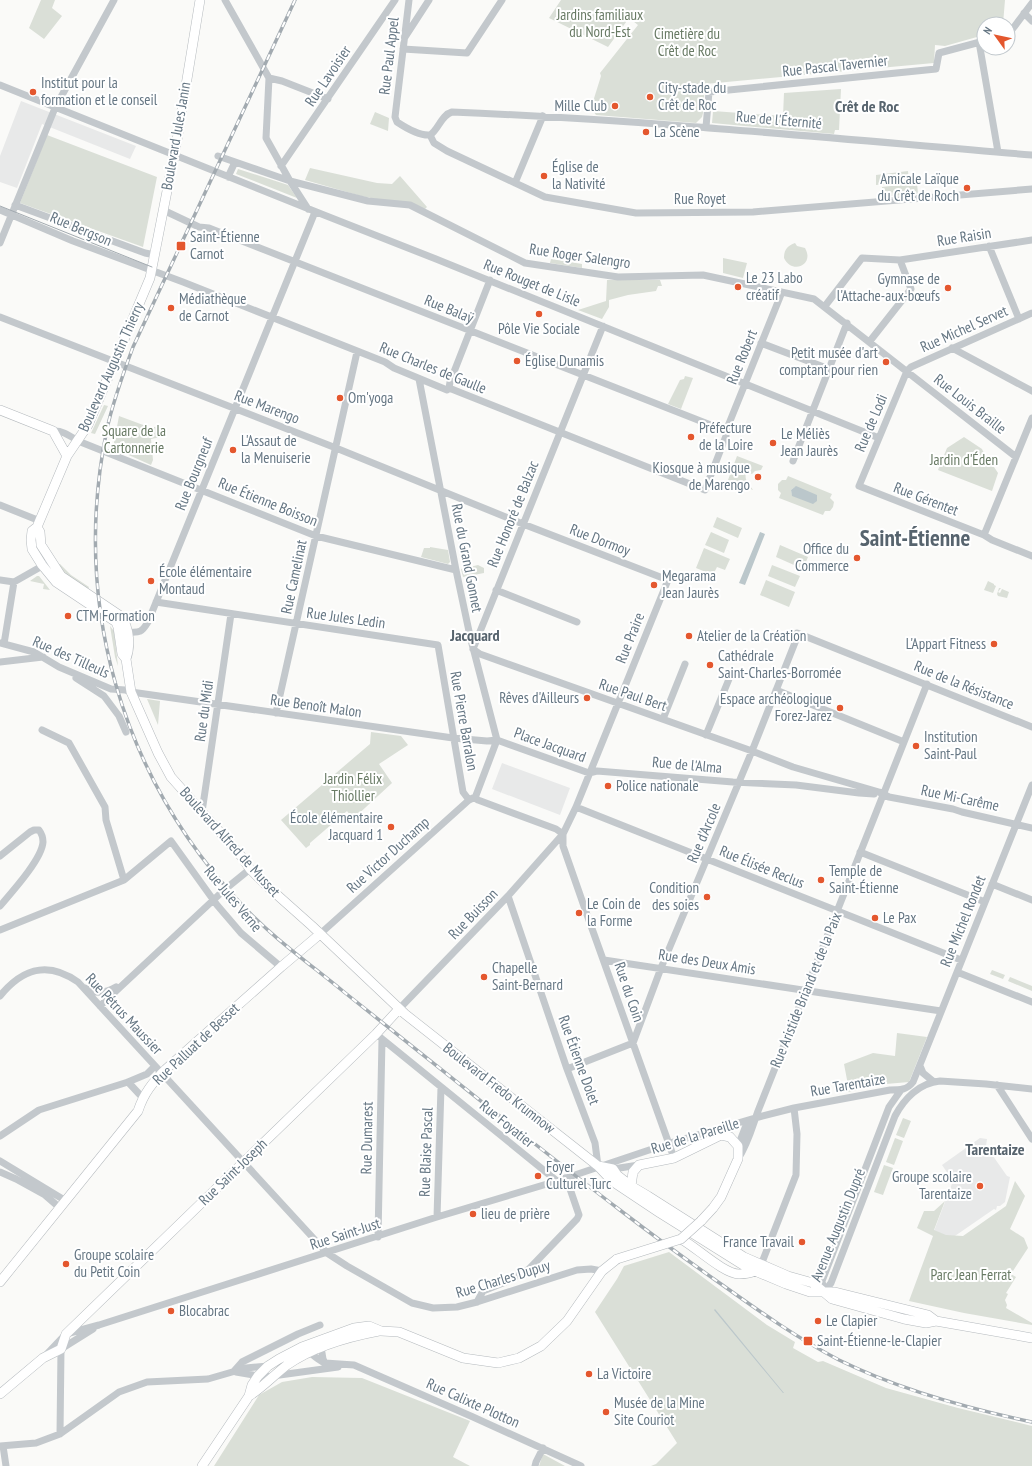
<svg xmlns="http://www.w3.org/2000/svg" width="1032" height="1466" viewBox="0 0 1032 1466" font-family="'PT Sans Narrow',sans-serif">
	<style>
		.built { fill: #e8e9e9 }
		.green { fill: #dadfd7; fill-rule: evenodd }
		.water { fill: #bbc7cb }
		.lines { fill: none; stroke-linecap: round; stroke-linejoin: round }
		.major-casing { stroke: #b5babe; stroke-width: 10 }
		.minor { stroke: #c3c8cc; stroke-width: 7 }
		.major { stroke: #fff; stroke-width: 9 }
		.tram { stroke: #a2aab0; stroke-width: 1 }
		.rail-casing { stroke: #a2aab0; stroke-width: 3.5 }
		.rail { stroke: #fff; stroke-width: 2; stroke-dasharray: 6; stroke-linecap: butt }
		.major-bridge-casing { stroke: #b5babe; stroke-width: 10; stroke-linecap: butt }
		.major-bridge { stroke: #fff; stroke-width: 9 }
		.poi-dot { fill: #e4572e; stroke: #fff; stroke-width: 1.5 }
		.labels { text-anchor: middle; stroke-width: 4; stroke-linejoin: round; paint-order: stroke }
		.park-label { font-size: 15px; fill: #687a64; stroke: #fff }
		.street-label { font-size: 15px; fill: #657683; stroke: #fff }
		.poi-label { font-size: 15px; fill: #657683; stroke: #fff; text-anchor: start }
		.neighbourhood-label { font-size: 16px; font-weight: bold; fill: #57646e; stroke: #fff }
		.town-label { font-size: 23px; font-weight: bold; fill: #57646e; stroke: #fff }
	</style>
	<rect width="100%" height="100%" fill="#fafaf8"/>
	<path class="built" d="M21,101L136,146L130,159L42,124L17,188L0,182V156Z
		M502,763L570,788L560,815L492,789Z
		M980,1138L987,1139L986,1146L1007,1176L1010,1177L1005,1202L1000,1206H997L996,1210L994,1209L952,1238L934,1231L953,1181L942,1165Z"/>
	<path class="green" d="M41,0H55L52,8L62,16L44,39L29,28Z
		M561,0H1005L1003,24H984V35L945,46L935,45L934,63L705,84L703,113L702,117L696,123L596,115L591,108L601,76L600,73L638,25L629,18L608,47L549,18Z
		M841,89L839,130H835L834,134L712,123L713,111L783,116L784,93Z
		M375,112L389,118L388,131L370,124Z
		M47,135L157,177L143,247L20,203Z
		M310,168L377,183L392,184L400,176L427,207L425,209L361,196L305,180Z
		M238,169L288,185L297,198L236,174Z
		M908,171L909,182L876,185V175Z
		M917,183L918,194L883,197L882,187Z
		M795,243L797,246L805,248C815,265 792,275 784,258C784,250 787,246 795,243Z
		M723,258L747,263L743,278L723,273Z
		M551,259L582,264V268L550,263Z
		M607,280H660L662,286H658L656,291L628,295L609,300V307L602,319L578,310L606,301Z
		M685,376L693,378L681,409L668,404L680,380L684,379Z
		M104,405L108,406L95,434L91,433Z
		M119,416L154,429V427L164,426L166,436L151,439L153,460L151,465L113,448Z
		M964,437L982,449L988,462L990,461L998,473L992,491L938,470L947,448Z
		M737,456L763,466L761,470L755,471L752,474L746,472C744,481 749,484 753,490L728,480Z
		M788,476L832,494L830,498L834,502L833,507L830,511H825L823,515L779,498L781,493L778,490V484L782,480H786ZM795,487L815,503L792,495L791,490Z
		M717,517L742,528L738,538L713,527Z
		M711,532L729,540L724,553L705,545Z
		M780,545L808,557L803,569L776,557Z
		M430,547L448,550L450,562L448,564L421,557L424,548H430Z
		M704,548L730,559L725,570L717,567L713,575L696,568Z
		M60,564L71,575L89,587L88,589L64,573L58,565Z
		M478,565L484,568V573L463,577L461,569Z
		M772,565L800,576L795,587L768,576Z
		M37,576H39L50,590L43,589L44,584L30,581Z
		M766,580L795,592L789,607L760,595Z
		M988,581L994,584V585L996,586L993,593L984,590Z
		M999,588H1001L998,592L1000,593L1002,589L1009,592L1007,598L998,596L997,594Z
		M110,626L114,631L118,666L115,657Z
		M147,699L160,701L158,725Z
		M371,732L401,736L408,745L379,764L392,783L353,819L347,811L310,843V845L306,848L281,820L370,744Z
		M992,970L1005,975L1003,979L990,974Z
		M1010,977L1032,986V991L1008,981Z
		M897,1033L927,1037L909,1082L886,1084L848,1092V1085L844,1064L873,1053L895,1056Z
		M903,1118L911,1121L904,1138L896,1135Z
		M895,1138L903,1141L894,1165L886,1162Z
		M884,1165L893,1168L883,1195L874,1192Z
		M1015,1181L1025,1196L1010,1229L1024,1238L1028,1248L1011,1274L1016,1277L1006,1293L1008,1294L1005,1300L1007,1305L1006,1308L1032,1323V1325L964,1313L909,1301L933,1236L917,1228L924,1211H934L945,1201L934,1230L946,1235L963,1236L1006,1206Z
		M669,1252L767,1325L795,1342L793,1348L818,1362L823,1361L886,1388L958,1408L1032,1426V1466H651L656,1464L677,1443L595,1312L617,1279L624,1266Z
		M312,1377L362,1378L470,1421L453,1457L470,1466H214L259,1395L282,1382Z
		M543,1454L565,1466H539Z"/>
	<path class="water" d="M796,486L817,495V501L813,504L792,496L791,490Z
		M760,532L765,534L745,585L739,583Z
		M715,1309L784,1393H783L714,1310Z"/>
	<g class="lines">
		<defs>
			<path id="major" d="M200,0L177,140L150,278L88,425L67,456L37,527L32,531L31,540L32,549L42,565L56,582L116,622L118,627L122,654L126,659L131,692L158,753L171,777L241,856L250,869L266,885L312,926L405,1014L598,1166L612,1181L660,1213L743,1265L755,1271L786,1284L810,1292H835L928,1315L936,1321
				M0,410L53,431L67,456
				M37,527L40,532L41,545L61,576L122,617C129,629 131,646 126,659
				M598,1166L613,1169L617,1175L631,1186L648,1196L744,1257L788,1276L813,1283L832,1299L904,1319L926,1323L936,1321L1032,1338
				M631,1186L633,1172L639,1165L674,1158L721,1135L730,1137L738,1146V1159L721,1197L713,1208L701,1221
				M681,1239C696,1247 724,1274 739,1274C745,1274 750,1273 755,1271
				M0,1282L138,1111C144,1093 152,1083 166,1069L281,967L320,934
				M0,1394L43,1358L61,1349L66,1334L376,1034L399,1009
				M249,1396C263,1387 274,1375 287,1365C314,1346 347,1337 379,1331
				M202,1466L249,1396L252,1385L258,1376L268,1366L279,1359L302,1347L354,1328L369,1326L381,1331L399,1332L463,1358L498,1363L519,1358L541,1346L567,1321L602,1271L617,1259"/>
		</defs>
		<use href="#major" class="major-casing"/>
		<path class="minor" d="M225,0L269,78L266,138L290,181L308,209
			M409,0L395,117L397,122C406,128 419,136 430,135
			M1024,13L1032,21
			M1008,32L1011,31L1032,3
			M405,37L429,0
			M979,42L998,152
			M403,49L467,53L502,0
			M269,78L282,81L328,99
			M0,85L324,215L436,259L879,438
			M706,127L709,92L936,69L939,53L984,41
			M430,135L434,143L447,151L545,197L636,213L753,212L1032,189
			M430,135C439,129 441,115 452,112C646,120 839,139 1032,155
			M218,156L290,181L368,201L410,205L525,263L618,277L703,275L814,299L1016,457
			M281,166L395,0
			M228,177L235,162
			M515,183L543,116
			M15,205L145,253L155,255
			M0,210L73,241L183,282L385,362L394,368L447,390L449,388L459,392L705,490L726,436V431L782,292
			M163,210L199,227L209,228L726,431
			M0,243L55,108L114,0
			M989,246L1019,319
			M825,306L862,258L900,260L1032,240
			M1032,313L911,367L907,371L859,486L984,535L992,540L1032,556
			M0,317L336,448L523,524L668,580L576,807L563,834L508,896L399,1009
			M870,341L911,289L900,260
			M761,343L829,369
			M952,348L1032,391
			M449,388L450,382L490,280
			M53,431C62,430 70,436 78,441L316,536L456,570
			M793,461L847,323
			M0,505L40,521
			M984,535L1032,418
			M0,580L14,582L51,561
			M496,590L577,622
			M156,602L438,645L463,792L469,800
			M128,632C140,633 142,632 148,622L315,212
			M0,643L34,652L59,667L111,689L125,690L131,692L453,738L487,741L497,740L470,636L456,570L419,379
			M4,644L14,582
			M473,649L480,654L752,751L793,767L879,792L889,797L953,809L962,812L1032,828
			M473,649L603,326
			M0,662L43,657
			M76,678L104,696L119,716L126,732
			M776,690L904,742
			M276,713L357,352
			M663,719L685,664
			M42,730L69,743L105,807L106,820L124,880
			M706,735L729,679
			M475,798L497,740L589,773L597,771L733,782L796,785L859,793L874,794
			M475,798L478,800L556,829L563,834
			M576,807L961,960
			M202,812L231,614
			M563,834V846L585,909L674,1158
			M860,852L985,902
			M0,856L30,832L34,830H39C42,834 43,837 43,842C42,859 12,892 0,906
			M992,884L1032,900
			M508,896L567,1069L595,1143L598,1166
			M0,930L124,880L171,841L217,905L241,933L281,967
			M320,934L469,800L473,798
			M604,960L941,1011
			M957,972L1032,1002
			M85,988C95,994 106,993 116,987
			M0,996C22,969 47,960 78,982L327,1253L347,1266L412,1303L433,1308L457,1307L477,1302L577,1270L591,1269L602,1271
			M100,1006L223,891L250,869
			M376,1034L557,1181
			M920,1066L923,1073L934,1082
			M567,1069L633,1043L661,968L752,751L798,635L797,633L1032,727
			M128,1082L142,1097
			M997,1085L1032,1139
			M0,1136L39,1110L128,1082L147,1074L155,1066
			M738,1146L745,1128L754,1119
			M738,1159C748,1144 752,1128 758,1111L927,684
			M0,1161L66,1201
			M613,1169L639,1165
			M0,1172L16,1179L45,1195L60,1208
			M437,1217L441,1087
			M378,1237L382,1039
			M761,1265L796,1175L797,1134L794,1108
			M824,1292L831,1283L895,1116C904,1099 919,1083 940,1081L986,1084L1032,1089
			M824,1292L822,1281L889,1107L901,1090
			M477,1302L483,1291L508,1281L529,1269L577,1219L579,1215L568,1183L565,1178
			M321,1347L323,1359L325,1363L354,1365L473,1417L581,1466
			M305,1351C312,1353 318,1360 325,1363
			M47,1354L66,1334L99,1325L437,1217L557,1181L670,1143L755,1118L794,1108L890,1090C900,1090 907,1090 913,1082L1032,785
			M234,1371L242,1362L298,1334L320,1325
			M236,1372L265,1377L338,1367
			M60,1434L61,1349L93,1329
			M0,1446L36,1443L60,1434L119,1392L147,1382L208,1379L246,1368L268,1366
			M3,1446L6,1466
			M535,1466L536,1462L543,1448"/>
		<use href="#major" class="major"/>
		<path class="tram" d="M0,206L152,267"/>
		<defs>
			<path id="rail" d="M295,0L133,347C123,374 113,401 107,429C71,603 121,777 243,906C273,938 310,964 344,992C403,1039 462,1086 521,1133C587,1185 652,1236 721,1284C759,1311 797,1338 839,1360C900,1390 966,1408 1032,1422"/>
		</defs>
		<use href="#rail" class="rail-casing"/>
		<use href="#rail" class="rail"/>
		<defs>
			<path id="major-bridge" d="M617,1259L681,1239L701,1221"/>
		</defs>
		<use href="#major-bridge" class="major-bridge-casing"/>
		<use href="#major-bridge" class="major-bridge"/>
	</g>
	<g class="poi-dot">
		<circle cx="33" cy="92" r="4"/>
		<circle cx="650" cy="97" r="4"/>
		<circle cx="615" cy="106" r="4"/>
		<circle cx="646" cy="132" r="4"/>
		<circle cx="544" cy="176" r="4"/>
		<circle cx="967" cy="188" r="4"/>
		<rect x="176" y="241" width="10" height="10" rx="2"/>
		<circle cx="738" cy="287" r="4"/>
		<circle cx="948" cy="288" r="4"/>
		<circle cx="171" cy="308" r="4"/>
		<circle cx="539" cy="314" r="4"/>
		<circle cx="517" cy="361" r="4"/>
		<circle cx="886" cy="362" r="4"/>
		<circle cx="340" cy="398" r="4"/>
		<circle cx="691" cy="437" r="4"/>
		<circle cx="773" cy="443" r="4"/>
		<circle cx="233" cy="450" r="4"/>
		<circle cx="758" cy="477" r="4"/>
		<circle cx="857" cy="558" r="4"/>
		<circle cx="151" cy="581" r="4"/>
		<circle cx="654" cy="585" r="4"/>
		<circle cx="68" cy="616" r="4"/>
		<circle cx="689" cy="636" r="4"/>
		<circle cx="994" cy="644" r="4"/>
		<circle cx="710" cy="665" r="4"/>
		<circle cx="587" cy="698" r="4"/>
		<circle cx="840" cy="708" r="4"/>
		<circle cx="916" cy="746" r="4"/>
		<circle cx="608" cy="786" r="4"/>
		<circle cx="391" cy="827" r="4"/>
		<circle cx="821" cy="880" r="4"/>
		<circle cx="707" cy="897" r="4"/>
		<circle cx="579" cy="913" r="4"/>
		<circle cx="875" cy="918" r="4"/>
		<circle cx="484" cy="977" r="4"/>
		<circle cx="538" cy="1176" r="4"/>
		<circle cx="980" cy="1186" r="4"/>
		<circle cx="473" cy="1214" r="4"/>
		<circle cx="802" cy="1242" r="4"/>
		<circle cx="66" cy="1264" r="4"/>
		<circle cx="171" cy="1311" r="4"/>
		<circle cx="818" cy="1321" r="4"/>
		<rect x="803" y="1336" width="10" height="10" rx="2"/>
		<circle cx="589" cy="1374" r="4"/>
		<circle cx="606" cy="1412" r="4"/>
	</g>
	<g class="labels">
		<g class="park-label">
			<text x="600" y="20">Jardins familiaux<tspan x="600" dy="17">du Nord-Est</tspan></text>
			<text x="687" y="39">Cimetière du<tspan x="687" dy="17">Crêt de Roc</tspan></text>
			<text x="134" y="436">Square de la<tspan x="134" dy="17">Cartonnerie</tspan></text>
			<text x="964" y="465">Jardin d'Éden</text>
			<text x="353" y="784">Jardin Félix<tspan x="353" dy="17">Thiollier</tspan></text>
			<text x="971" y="1280">Parc Jean Ferrat</text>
		</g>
		<g class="street-label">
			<text transform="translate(389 56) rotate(-83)" y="5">Rue Paul Appel</text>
			<text transform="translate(835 66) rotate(-6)" y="5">Rue Pascal Tavernier</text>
			<text transform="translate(328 76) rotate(-56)" y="5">Rue Lavoisier</text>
			<text transform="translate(779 120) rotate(5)" y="5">Rue de l'Éternité</text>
			<text transform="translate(176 136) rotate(-80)" y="5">Boulevard Jules Janin</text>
			<text x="700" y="204">Rue Royet</text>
			<text transform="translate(81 229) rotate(23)" y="5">Rue Bergson</text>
			<text transform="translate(964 237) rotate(-9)" y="5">Rue Raisin</text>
			<text transform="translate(580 256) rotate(8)" y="5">Rue Roger Salengro</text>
			<text transform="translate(532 283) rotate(22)" y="5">Rue Rouget de Lisle</text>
			<text transform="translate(449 309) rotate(22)" y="5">Rue Balaÿ</text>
			<text transform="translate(964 329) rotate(-24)" y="5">Rue Michel Servet</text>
			<text transform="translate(742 357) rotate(-68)" y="5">Rue Robert</text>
			<text transform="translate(111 367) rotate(-66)" y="5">Boulevard Augustin Thierry</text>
			<text transform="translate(433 368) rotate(22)" y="5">Rue Charles de Gaulle</text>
			<text transform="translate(970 404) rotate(38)" y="5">Rue Louis Braille</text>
			<text transform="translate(267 407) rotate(21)" y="5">Rue Marengo</text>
			<text transform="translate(871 423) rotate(-67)" y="5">Rue de Lodi</text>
			<text transform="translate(194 474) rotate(-68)" y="5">Rue Bourgneuf</text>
			<text transform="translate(926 499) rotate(21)" y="5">Rue Gérentet</text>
			<text transform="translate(268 502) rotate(22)" y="5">Rue Étienne Boisson</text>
			<text transform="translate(513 514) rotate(-68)" y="5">Rue Honoré de Balzac</text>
			<text transform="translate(600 540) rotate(21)" y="5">Rue Dormoy</text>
			<text transform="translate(467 558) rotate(79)" y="5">Rue du Grand Gonnet</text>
			<text transform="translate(294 577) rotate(-78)" y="5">Rue Camelinat</text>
			<text transform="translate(346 618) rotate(8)" y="5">Rue Jules Ledin</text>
			<text transform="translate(630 638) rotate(-68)" y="5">Rue Praire</text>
			<text transform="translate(71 657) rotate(24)" y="5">Rue des Tilleuls</text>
			<text transform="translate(964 685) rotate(22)" y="5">Rue de la Résistance</text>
			<text transform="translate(633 695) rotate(19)" y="5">Rue Paul Bert</text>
			<text transform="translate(316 706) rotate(8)" y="5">Rue Benoît Malon</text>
			<text transform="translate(204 711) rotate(-82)" y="5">Rue du Midi</text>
			<text transform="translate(464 721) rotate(80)" y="5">Rue Pierre Barralon</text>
			<text transform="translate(550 745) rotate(20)" y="5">Place Jacquard</text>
			<text transform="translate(687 765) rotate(5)" y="5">Rue de l'Alma</text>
			<text transform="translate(960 798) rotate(12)" y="5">Rue Mi-Carême</text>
			<text transform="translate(704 833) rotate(-67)" y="5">Rue d'Arcole</text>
			<text transform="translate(230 842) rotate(48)" y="5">Boulevard Alfred de Musset</text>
			<text transform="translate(388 855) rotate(-42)" y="5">Rue Victor Duchamp</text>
			<text transform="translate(762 867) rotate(22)" y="5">Rue Élisée Reclus</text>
			<text transform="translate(233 899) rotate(50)" y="5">Rue Jules Verne</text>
			<text transform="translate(473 914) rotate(-46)" y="5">Rue Buisson</text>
			<text transform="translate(963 921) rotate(-68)" y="5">Rue Michel Rondet</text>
			<text transform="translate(707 962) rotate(9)" y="5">Rue des Deux Amis</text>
			<text transform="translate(806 990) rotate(-68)" y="5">Rue Aristide Briand et de la Paix</text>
			<text transform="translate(629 992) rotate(71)" y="5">Rue du Coin</text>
			<text transform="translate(124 1014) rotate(47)" y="5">Rue Pétrus Maussier</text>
			<text transform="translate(196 1044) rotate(-43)" y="5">Rue Palluat de Besset</text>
			<text transform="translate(579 1060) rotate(70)" y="5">Rue Étienne Dolet</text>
			<text transform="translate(848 1085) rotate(-10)" y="5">Rue Tarentaize</text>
			<text transform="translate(499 1088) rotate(38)" y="5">Boulevard Fredo Krumnow</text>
			<text transform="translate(507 1124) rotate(39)" y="5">Rue Foyatier</text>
			<text transform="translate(695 1136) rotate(-17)" y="5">Rue de la Pareille</text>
			<text transform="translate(367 1138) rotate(-89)" y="5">Rue Dumarest</text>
			<text transform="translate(426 1152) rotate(-88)" y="5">Rue Blaise Pascal</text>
			<text transform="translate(233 1172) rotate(-44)" y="5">Rue Saint-Joseph</text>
			<text transform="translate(838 1225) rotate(-68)" y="5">Avenue Augustin Dupré</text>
			<text transform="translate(345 1234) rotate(-18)" y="5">Rue Saint-Just</text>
			<text transform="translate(503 1279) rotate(-17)" y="5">Rue Charles Dupuy</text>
			<text transform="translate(473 1403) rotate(24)" y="5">Rue Calixte Plotton</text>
		</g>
		<g class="poi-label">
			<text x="41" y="88">Institut pour la<tspan x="41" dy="17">formation et le conseil</tspan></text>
			<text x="658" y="93">City-stade du<tspan x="658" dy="17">Crêt de Roc</tspan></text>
			<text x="607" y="111" text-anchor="end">Mille Club</text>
			<text x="654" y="137">La Scène</text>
			<text x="552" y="172">Église de<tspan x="552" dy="17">la Nativité</tspan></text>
			<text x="959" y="184" text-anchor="end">Amicale Laïque<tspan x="959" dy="17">du Crêt de Roch</tspan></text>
			<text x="190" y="242">Saint-Étienne<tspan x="190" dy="17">Carnot</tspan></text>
			<text x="746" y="283">Le 23 Labo<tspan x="746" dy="17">créatif</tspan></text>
			<text x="940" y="284" text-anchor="end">Gymnase de<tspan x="940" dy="17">l'Attache-aux-bœufs</tspan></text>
			<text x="179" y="304">Médiathèque<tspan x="179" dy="17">de Carnot</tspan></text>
			<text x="539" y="334" text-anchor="middle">Pôle Vie Sociale</text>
			<text x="878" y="358" text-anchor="end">Petit musée d'art<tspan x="878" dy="17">comptant pour rien</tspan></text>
			<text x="525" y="366">Église Dunamis</text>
			<text x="348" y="403">Om'yoga</text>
			<text x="699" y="433">Préfecture<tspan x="699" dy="17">de la Loire</tspan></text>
			<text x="781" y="439">Le Méliès<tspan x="781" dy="17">Jean Jaurès</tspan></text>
			<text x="241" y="446">L'Assaut de<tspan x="241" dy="17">la Menuiserie</tspan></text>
			<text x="750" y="473" text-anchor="end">Kiosque à musique<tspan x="750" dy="17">de Marengo</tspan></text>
			<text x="849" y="554" text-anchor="end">Office du<tspan x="849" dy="17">Commerce</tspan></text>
			<text x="159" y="577">École élémentaire<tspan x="159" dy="17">Montaud</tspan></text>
			<text x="662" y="581">Megarama<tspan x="662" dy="17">Jean Jaurès</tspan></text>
			<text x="76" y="621">CTM Formation</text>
			<text x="697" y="641">Atelier de la Création</text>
			<text x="986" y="649" text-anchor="end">L'Appart Fitness</text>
			<text x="718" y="661">Cathédrale<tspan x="718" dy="17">Saint-Charles-Borromée</tspan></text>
			<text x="579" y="703" text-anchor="end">Rêves d'Ailleurs</text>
			<text x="832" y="704" text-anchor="end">Espace archéologique<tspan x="832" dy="17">Forez-Jarez</tspan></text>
			<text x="924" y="742">Institution<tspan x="924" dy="17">Saint-Paul</tspan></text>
			<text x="616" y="791">Police nationale</text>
			<text x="383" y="823" text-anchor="end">École élémentaire<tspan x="383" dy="17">Jacquard 1</tspan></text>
			<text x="829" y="876">Temple de<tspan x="829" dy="17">Saint-Étienne</tspan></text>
			<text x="699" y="893" text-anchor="end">Condition<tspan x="699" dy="17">des soies</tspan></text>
			<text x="587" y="909">Le Coin de<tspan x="587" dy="17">la Forme</tspan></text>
			<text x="883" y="923">Le Pax</text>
			<text x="492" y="973">Chapelle<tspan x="492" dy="17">Saint-Bernard</tspan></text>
			<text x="546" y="1172">Foyer<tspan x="546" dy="17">Culturel Turc</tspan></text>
			<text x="972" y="1182" text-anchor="end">Groupe scolaire<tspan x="972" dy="17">Tarentaize</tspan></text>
			<text x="481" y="1219">lieu de prière</text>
			<text x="794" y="1247" text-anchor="end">France Travail</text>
			<text x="74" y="1260">Groupe scolaire<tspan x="74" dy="17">du Petit Coin</tspan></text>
			<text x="179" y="1316">Blocabrac</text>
			<text x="826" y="1326">Le Clapier</text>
			<text x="817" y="1346">Saint-Étienne-le-Clapier</text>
			<text x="597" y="1379">La Victoire</text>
			<text x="614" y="1408">Musée de la Mine<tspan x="614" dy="17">Site Couriot</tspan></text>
		</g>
		<g class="neighbourhood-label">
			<text x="867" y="112">Crêt de Roc</text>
			<text x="475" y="641">Jacquard</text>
			<text x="995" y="1155">Tarentaize</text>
		</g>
		<g class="town-label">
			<text x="915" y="546">Saint-Étienne</text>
		</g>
	</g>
	<g transform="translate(996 36) rotate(303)"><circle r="19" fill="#ffffff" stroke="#c1c8cd"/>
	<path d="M0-3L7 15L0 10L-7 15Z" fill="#e4572e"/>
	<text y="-6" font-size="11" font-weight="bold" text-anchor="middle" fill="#657683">N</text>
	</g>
</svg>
